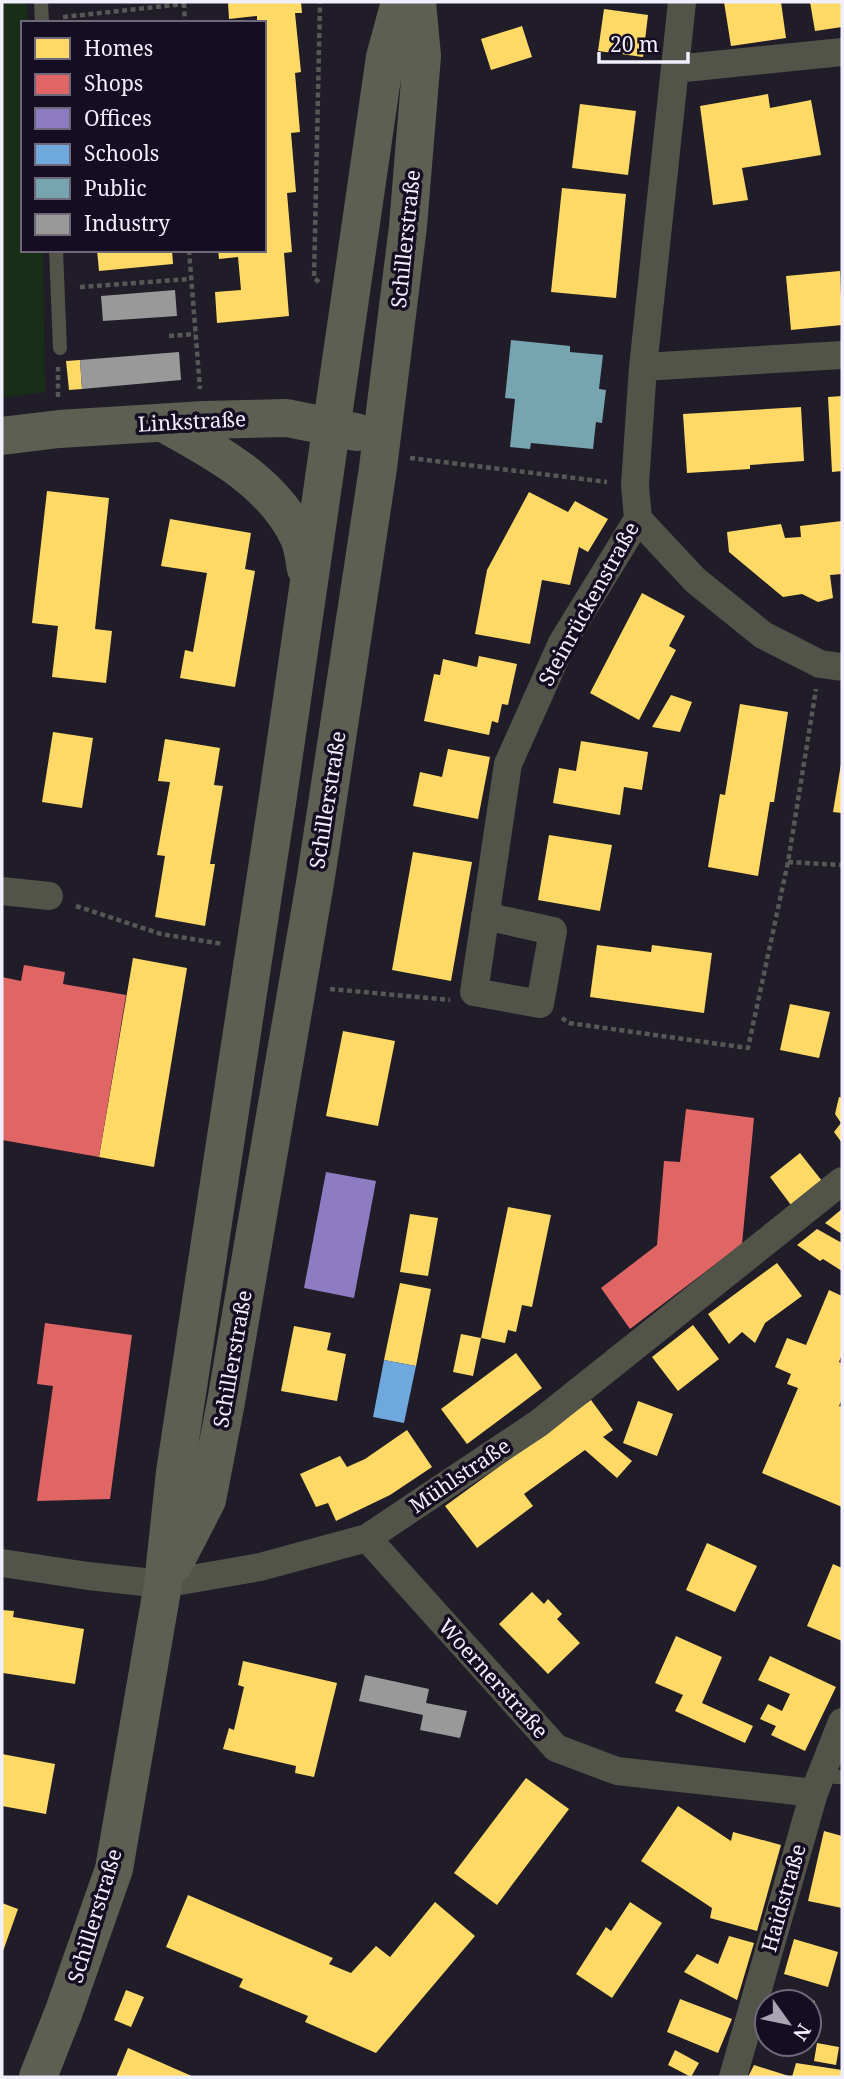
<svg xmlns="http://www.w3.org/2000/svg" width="844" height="2079" viewBox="0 0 844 2079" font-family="'Noto Serif',serif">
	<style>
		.green { fill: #172f17 }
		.homes { fill: #ffd966 }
		.shops { fill: #e06666 }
		.offices { fill: #8e7cc3 }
		.schools { fill: #6fa8dc }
		.public { fill: #76a5af }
		.industry { fill: #999 }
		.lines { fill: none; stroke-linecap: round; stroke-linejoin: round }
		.path { stroke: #575856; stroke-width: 4.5; stroke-dasharray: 5 3.5; stroke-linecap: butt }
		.lane { stroke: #525349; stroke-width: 14 }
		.street { stroke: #525349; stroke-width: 28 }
		.secondary { stroke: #5e5f53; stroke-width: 38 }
		.labels { text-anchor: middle; stroke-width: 7; stroke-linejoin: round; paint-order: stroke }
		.street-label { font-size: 21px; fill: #f1eefd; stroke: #150e23 }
	</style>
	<rect width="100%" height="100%" fill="#201c28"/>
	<path class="green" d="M2,2H26L28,23H23V250H43L45,392L2,398Z"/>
	<path class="homes" d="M228,2H301L302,13H295L301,72L295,73L300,132L291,133L296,192L287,193L292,252L284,253L289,316L217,323L215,292L241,290L238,257L219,259L218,250H264V23H257V16L229,19Z
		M724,2H781L786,38L731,46Z
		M810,2H842V27L815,31Z
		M604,9L648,15L643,57L598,51Z
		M522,26L532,57L491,70L481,39Z
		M768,94L770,108L811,100L821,155L742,168L748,200L713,205L700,106Z
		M580,104L636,111L628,175L572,168Z
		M562,188L626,194L616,298L551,292Z
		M97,250H172L173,264L99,271Z
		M840,271L842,325L791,330L786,276Z
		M80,360L82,389L69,390L66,361Z
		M842,396V471L832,472L828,397Z
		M801,407L804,461L750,465V469L687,473L683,414Z
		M47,491L109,498L95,629L112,631L106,683L52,677L58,626L32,623Z
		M529,492L568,512L575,501L608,519L588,552L579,547L570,585L542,580L530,644L475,634L487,570Z
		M170,519L251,533L245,569L255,571L235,687L180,678L185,650L193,652L207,573L161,566Z
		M842,521V574L830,575L833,598L818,602L802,594L783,597L729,552L727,532L781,524L785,538L801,537L800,526Z
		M642,593L685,616L669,646L676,650L639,720L590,693Z
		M479,656L517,664L508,705L502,704L498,723L492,721L489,735L424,721L434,674L440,675L443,659L477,667Z
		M671,695L692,702L680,732L652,727Z
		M740,704L788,712L774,802H770L758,876L708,867L720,794L725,795Z
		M53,732L93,738L82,808L42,802Z
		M165,739L220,748L214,785L223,786L210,864H215L205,926L155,917L165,856L157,855L170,782L158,781Z
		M581,741L648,752L642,790L624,787L620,815L553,803L559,768L576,771Z
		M448,749L490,757L478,819L413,806L420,772L442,777Z
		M841,764L842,765V813L833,812Z
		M549,835L612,845L600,911L538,900Z
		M413,852L472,862L451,981L392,970Z
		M597,945L651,952L652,945L712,953L704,1013L590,997Z
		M133,958L187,968L154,1167L99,1157Z
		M790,1004L830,1012L819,1058L780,1050Z
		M343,1031L395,1041L378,1126L326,1116Z
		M839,1097L842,1098V1143L834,1132L841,1123L835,1114Z
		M800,1153L822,1181L791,1205L770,1177Z
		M508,1207L551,1215L532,1307L522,1305L516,1332L508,1330L505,1343L481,1338L473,1376L453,1372L461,1334L481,1338Z
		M842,1209V1234L825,1223Z
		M410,1214L438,1218L428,1276L400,1272Z
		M817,1229L842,1243V1271L823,1259L820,1261L797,1245Z
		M777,1263L802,1296L765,1323L755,1343L742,1332L729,1344L708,1314Z
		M400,1283L431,1289L416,1366L384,1360Z
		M829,1290L842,1296V1354L839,1362L842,1364V1399L839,1406L842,1407V1507L762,1473L798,1388L787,1384L791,1374L775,1367L787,1338L806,1345Z
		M693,1325L719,1359L678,1391L652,1357Z
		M294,1326L331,1333L327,1350L346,1354L337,1401L281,1391Z
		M516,1353L542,1388L467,1444L441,1409Z
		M591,1400L613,1430L603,1437L632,1461L617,1478L585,1450L524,1494L533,1506L477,1548L445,1506Z
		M638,1401L673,1414L657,1456L623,1443Z
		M407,1430L432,1467L390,1495L336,1521L328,1503L316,1507L300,1474L340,1456L347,1467L365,1459Z
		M707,1543L757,1566L735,1612L686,1590Z
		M833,1564L842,1568V1641L807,1626Z
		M532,1592L544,1604L548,1599L562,1614L557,1619L580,1643L548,1674L499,1624Z
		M2,1610L14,1611L13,1617L84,1629L75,1684L3,1673Z
		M676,1636L722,1657L702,1703L753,1726L745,1743L675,1711L683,1695L655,1683Z
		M770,1656L836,1687L805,1751L771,1735L776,1726L760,1719L768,1704L782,1711L790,1694L758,1680Z
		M243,1661L337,1683L314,1777L295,1773L296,1766L223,1749L229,1728L234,1730L244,1687L238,1685Z
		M2,1754L55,1764L46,1814L2,1806Z
		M526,1778L569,1809L497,1905L454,1873Z
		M678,1806L731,1841L733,1832L781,1845L757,1931L710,1918L712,1908L641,1861Z
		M824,1831L842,1836V1908L808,1901Z
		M188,1895L333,1958L329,1964L351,1973L376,1946L390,1957L435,1902L475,1936L376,2053L305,2022L308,2016L239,1987L243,1979L166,1947Z
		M630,1902L662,1923L612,1998L576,1974L606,1927L611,1931Z
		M2,1903L18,1909L2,1954Z
		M729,1936L754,1943L737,2000L684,1972L697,1954L718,1964Z
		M794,1939L838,1952L828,1987L784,1974Z
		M126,1990L144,1997L131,2027L114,2020Z
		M776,1991L815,2001V2002H773Z
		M680,1999L732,2019L718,2053L667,2032Z
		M817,2043L839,2047L836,2065L814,2061Z
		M128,2048L178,2070L194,2077H116Z
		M675,2050L699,2063L691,2077L668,2065Z
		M796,2063L842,2070V2077H748L754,2065L792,2077Z"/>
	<path class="shops" d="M24,965L65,972L63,984L126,995L99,1157L2,1140V977L21,981Z
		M686,1109L754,1118L742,1244L630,1329L601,1288L657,1245L664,1161L680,1162Z
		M45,1323L132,1335L110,1499L37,1501L53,1386L37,1384Z"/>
	<path class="offices" d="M326,1172L376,1181L354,1298L304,1288Z"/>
	<path class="schools" d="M384,1360L416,1366L404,1423L373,1417Z"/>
	<path class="public" d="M511,340L570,346V352L603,355L599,389L606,390L602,423L596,422L593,449L531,443L530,449L510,447L515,399L505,398Z"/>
	<path class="industry" d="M175,290L177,316L103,321L101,296Z
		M179,352L181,380L82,389L80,360Z
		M365,1675L429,1689L426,1703L467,1711L460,1738L420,1730L423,1715L359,1701Z"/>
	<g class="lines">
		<path class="path" d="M184,3L185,23
			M63,17L184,4
			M189,250L200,389
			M319,282L314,278L320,2
			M80,287L190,279
			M169,336L195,334
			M58,397V367
			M410,458L607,482
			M788,862L842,865
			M76,906L161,934L223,944
			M330,989L450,1000
			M562,1018L569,1023L748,1048L788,862L816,689"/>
		<path class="lane" d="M41,2L42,23
			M56,250L60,348
			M824,1767L836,1777H842"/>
		<path class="street" d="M675,69L842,52
			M643,367L842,355
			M638,519L695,580L763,635L820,664L842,667
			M2,891L49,896
			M485,916L553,931L540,1004L474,992L508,764L562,643L638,519L635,485L643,367L682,2
			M367,1538L556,1748L617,1771L814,1793
			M2,1563L88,1576L163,1584L260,1567L367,1538L539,1423L842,1181
			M733,2077L814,1793L842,1722"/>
		<path class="secondary" d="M165,424C216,452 274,483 299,538C303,547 304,559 306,569
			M2,436L59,429L204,420L287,418L356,432
			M174,1564L207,1500L226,1402L316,877L378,468L408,226L422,56L417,2
			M38,2077L64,2011L114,1869L163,1584L175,1472L278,796L385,57L400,2"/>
	</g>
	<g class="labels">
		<g class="street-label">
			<text transform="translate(406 239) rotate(-84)" y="7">Schillerstraße</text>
			<text transform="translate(192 422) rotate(-3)" y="7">Linkstraße</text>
			<text transform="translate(589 604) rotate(-61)" y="7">Steinrückenstraße</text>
			<text transform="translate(328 800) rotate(-81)" y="7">Schillerstraße</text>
			<text transform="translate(233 1359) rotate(-80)" y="7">Schillerstraße</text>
			<text transform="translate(460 1476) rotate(-34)" y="7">Mühlstraße</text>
			<text transform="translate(493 1679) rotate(48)" y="7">Woernerstraße</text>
			<text transform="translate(784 1898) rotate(-74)" y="7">Haidstraße</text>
			<text transform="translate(95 1916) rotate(-73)" y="7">Schillerstraße</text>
		</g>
	</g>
	<rect width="844" height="2079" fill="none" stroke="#f1eefd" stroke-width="7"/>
	<rect x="21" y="21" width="245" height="231" fill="#150e23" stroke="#6d687a" stroke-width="2"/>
	<rect x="35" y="38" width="35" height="21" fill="#ffd966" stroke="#6d687a" stroke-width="2"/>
	<text x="84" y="56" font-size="21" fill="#f1eefd">Homes</text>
	<rect x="35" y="74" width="35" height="21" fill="#e06666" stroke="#6d687a" stroke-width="2"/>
	<text x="84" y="91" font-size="21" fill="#f1eefd">Shops</text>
	<rect x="35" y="108" width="35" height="21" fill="#8e7cc3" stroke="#6d687a" stroke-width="2"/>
	<text x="84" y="126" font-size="21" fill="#f1eefd">Offices</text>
	<rect x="35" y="144" width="35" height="21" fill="#6fa8dc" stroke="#6d687a" stroke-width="2"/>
	<text x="84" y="161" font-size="21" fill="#f1eefd">Schools</text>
	<rect x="35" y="178" width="35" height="21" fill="#76a5af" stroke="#6d687a" stroke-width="2"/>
	<text x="84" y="196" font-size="21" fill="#f1eefd">Public</text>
	<rect x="35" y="214" width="35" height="21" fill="#999999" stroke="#6d687a" stroke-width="2"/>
	<text x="84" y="231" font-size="21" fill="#f1eefd">Industry</text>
	<g transform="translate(788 2023) rotate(123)"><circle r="33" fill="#150e23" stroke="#6d687a" stroke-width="2"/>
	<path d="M0-5L12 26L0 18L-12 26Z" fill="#a8a4b2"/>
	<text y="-10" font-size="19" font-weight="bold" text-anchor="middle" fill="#f1eefd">N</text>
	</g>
	<path d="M599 52v10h89v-10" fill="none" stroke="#f1eefd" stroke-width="3.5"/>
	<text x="610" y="52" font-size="21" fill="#f1eefd" stroke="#150e23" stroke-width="5" paint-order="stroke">20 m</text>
</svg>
